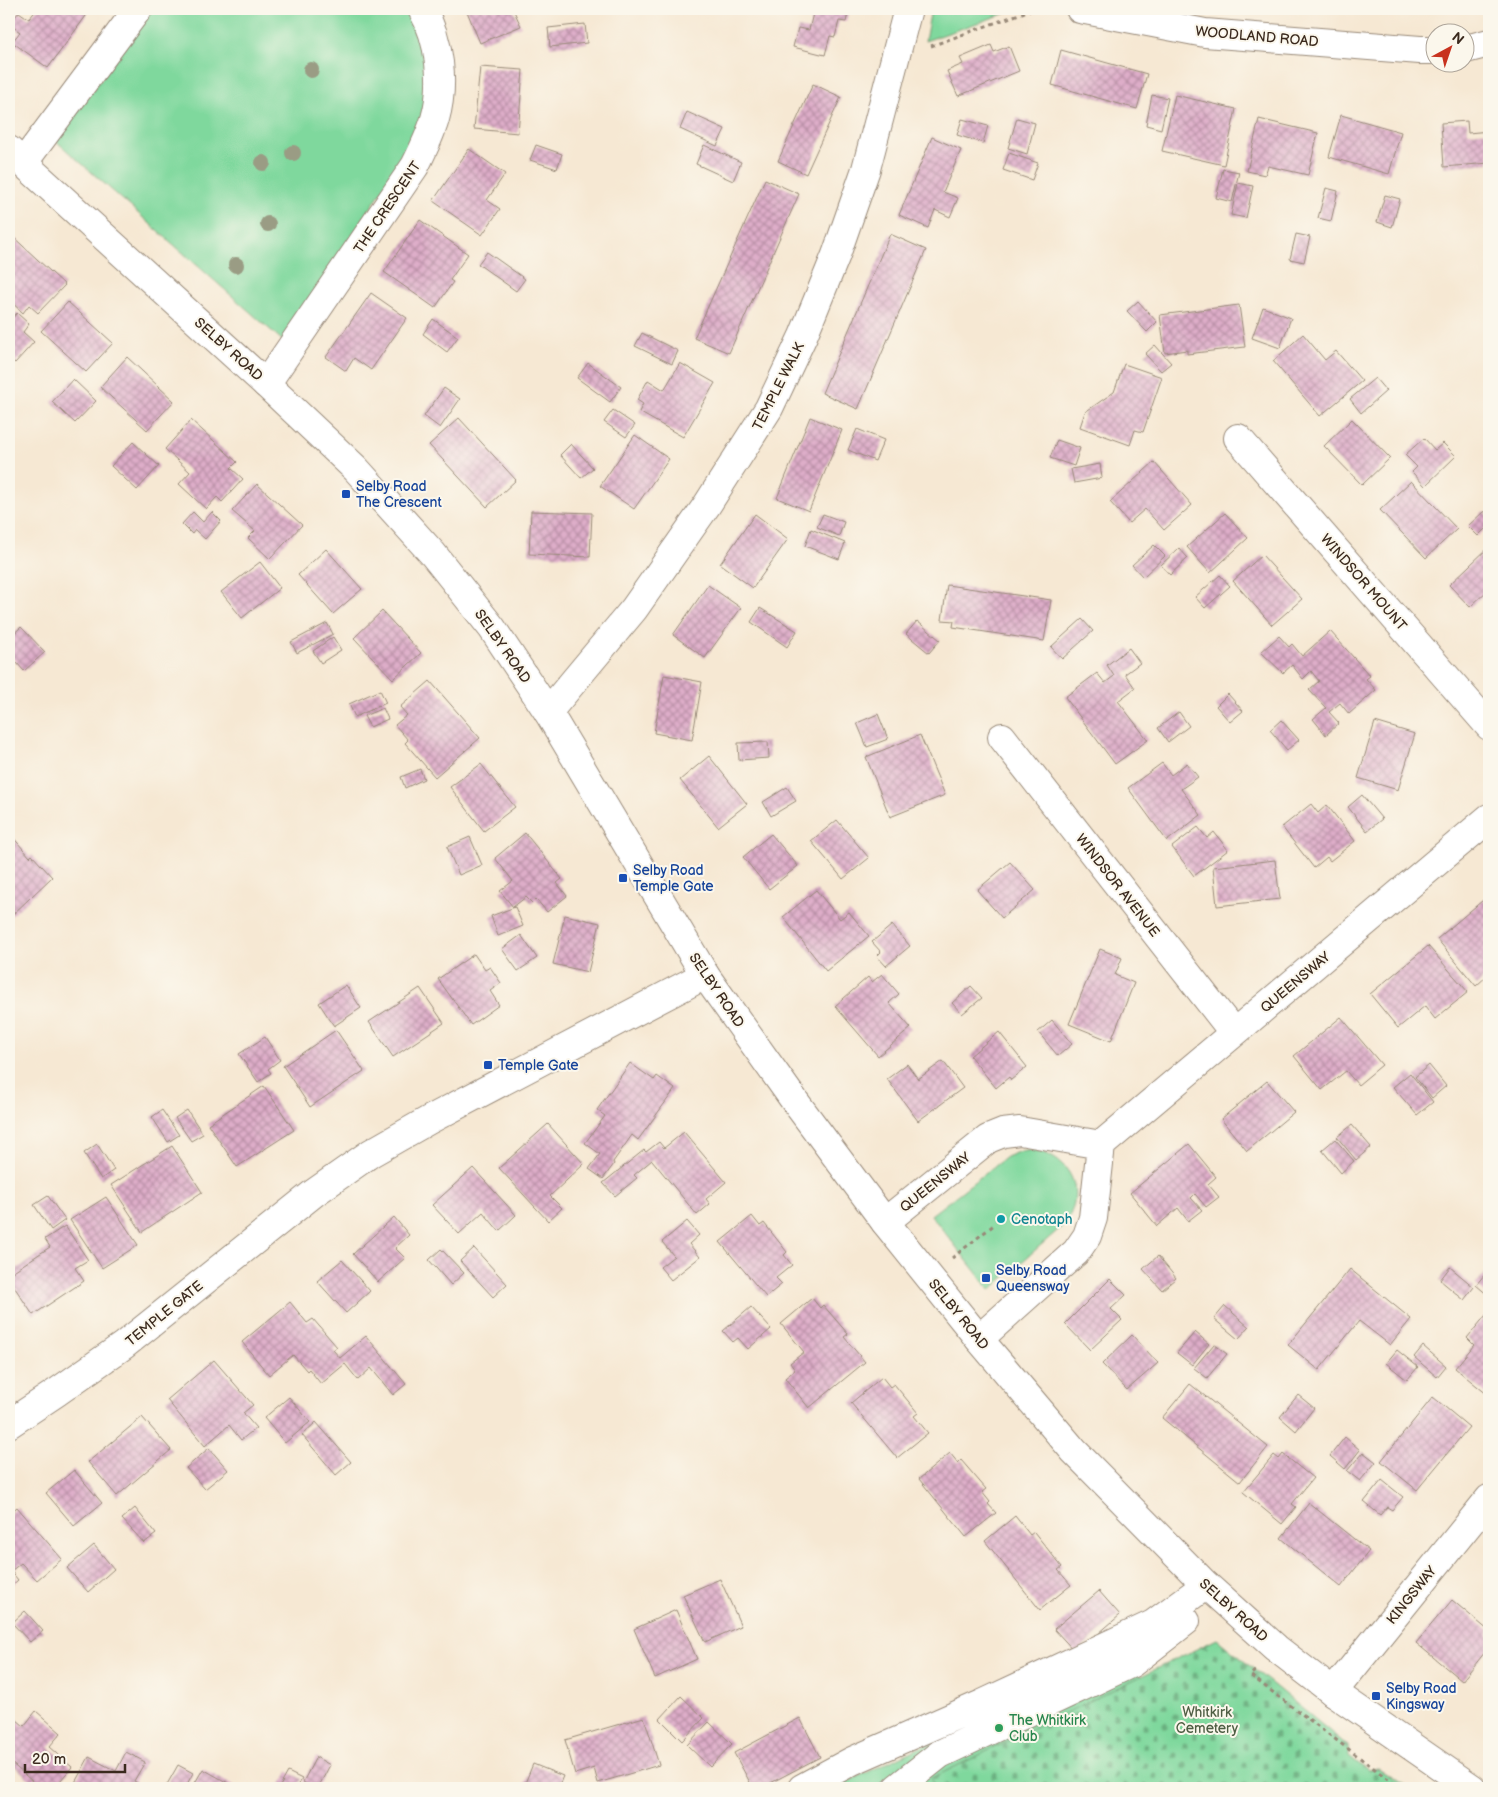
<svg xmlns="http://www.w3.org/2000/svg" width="1498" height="1797" viewBox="0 0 1498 1797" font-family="'Balsamiq Sans',sans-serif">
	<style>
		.green { fill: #7fd89d; stroke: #5d815e }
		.cemetery { fill: url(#cemetery-stones); stroke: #5d815e }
		.building { fill: url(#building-cross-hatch) }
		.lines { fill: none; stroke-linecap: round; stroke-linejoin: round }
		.minor-casing { stroke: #988978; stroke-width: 30 }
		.major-casing { stroke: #988978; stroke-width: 30 }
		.path { stroke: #988978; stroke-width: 3; stroke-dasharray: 4 4; stroke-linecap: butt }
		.minor { stroke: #fff; stroke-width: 28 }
		.major { stroke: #fff; stroke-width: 28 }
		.tree { fill: #9a9c84 }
		.transit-dot { fill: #1a4fb4; stroke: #fbf7ec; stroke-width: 2 }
		.culture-dot { fill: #0f9aa8; stroke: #fbf7ec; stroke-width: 2 }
		.leisure-dot { fill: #2e9e5b; stroke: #fbf7ec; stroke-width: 2 }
		.labels { text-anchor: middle; stroke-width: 4; stroke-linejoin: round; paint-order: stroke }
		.street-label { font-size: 14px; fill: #3b2a1e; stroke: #fbf7ec }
		.transit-label { font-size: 14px; fill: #164399; stroke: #fbf7ec; text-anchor: start }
		.culture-label { font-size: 14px; fill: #0d838f; stroke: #fbf7ec; text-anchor: start }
		.park-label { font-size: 14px; fill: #4f5e44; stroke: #fbf7ec }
		.leisure-label { font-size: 14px; fill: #27864d; stroke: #fbf7ec; text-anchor: start }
	</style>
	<defs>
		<pattern id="cemetery-stones" width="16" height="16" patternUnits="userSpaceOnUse" patternTransform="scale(1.25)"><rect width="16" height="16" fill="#7fd89d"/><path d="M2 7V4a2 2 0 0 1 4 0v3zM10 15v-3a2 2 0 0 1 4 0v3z" fill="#69af7f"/></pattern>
		<pattern id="building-cross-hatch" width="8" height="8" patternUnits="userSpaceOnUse" patternTransform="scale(1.25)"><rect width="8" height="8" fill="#deadc9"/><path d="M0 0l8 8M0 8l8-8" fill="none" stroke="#b58da3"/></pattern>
	</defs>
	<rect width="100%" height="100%" fill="#fbf7ec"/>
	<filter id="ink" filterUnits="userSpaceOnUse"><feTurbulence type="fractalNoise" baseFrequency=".02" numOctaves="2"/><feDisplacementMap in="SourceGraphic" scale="10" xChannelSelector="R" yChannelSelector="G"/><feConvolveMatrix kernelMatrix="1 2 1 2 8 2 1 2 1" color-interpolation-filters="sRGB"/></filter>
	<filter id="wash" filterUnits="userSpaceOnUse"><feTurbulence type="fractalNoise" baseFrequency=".0096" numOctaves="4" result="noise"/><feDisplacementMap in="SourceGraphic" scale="20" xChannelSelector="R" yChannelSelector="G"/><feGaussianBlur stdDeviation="1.12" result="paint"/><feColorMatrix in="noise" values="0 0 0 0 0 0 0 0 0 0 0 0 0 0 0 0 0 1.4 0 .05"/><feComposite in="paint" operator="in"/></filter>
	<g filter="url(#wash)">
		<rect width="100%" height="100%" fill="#f6e8d3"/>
		<path class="green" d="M152,9H408L417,26L425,52L428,79L420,133L283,341L56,141Z
			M931,9H1009V12L925,41Z
			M1033,1150C1071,1158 1086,1189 1066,1223L990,1290L931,1215L1006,1157L1018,1152Z
			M1127,1650L1141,1677L930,1779L937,1788H834Z"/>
		<path class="cemetery" d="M1217,1639L1348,1746L1349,1756L1368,1771L1378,1769L1411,1788H937L930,1779Z"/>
		<g id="blocks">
			<path class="building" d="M37,9H91L48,68L12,42L20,32L9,24L19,12L29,19Z
				M466,9H513L521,26L480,43Z
				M814,9H849L846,22L839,21L835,37L830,36L825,55L793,47L798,28L809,30Z
				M585,24L587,43L550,47L548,28Z
				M991,45L994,52L1009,46L1019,71L958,96L947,71L963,64L960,58Z
				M1061,50L1147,74L1137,109L1052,85Z
				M480,67L523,70L518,133L474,129Z
				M813,84L841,97L806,174L778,161Z
				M1152,95L1168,98L1161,129L1146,125Z
				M1175,95L1236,109L1224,165L1162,151Z
				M687,112L725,129L717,146L680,129Z
				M1341,115L1401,132L1389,174L1329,157Z
				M1017,118L1035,123L1027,154L1008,148Z
				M962,119L988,126L983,143L957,135Z
				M1259,119L1318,133L1308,175L1268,166L1265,175L1247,171Z
				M1467,121L1468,133L1489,131V163L1444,167L1441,123Z
				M932,137L961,150L943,192L958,198L950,217L935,210L928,228L899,215Z
				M536,145L562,154L557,169L530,160Z
				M704,145L741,162L733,181L696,164Z
				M469,149L505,174L487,200L500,209L482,235L433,201Z
				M1009,153L1038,163L1032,180L1003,170Z
				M1223,169L1239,172L1232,202L1216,198Z
				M765,179L799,194L729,353L694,338Z
				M1238,183L1253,186L1246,218L1231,215Z
				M1326,188L1338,191L1331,221L1318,218Z
				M1385,195L1400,199L1392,227L1377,222Z
				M420,220L468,254L450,280L453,282L435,308L384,272Z
				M9,233L65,285L38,313L29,305L23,313L9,300Z
				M890,234L926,250L858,409L822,393Z
				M1296,234L1310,237L1304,262L1290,259Z
				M487,252L525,279L516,291L478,264Z
				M371,293L407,318L371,370L354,358L346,371L326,357Z
				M1138,301L1157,322L1147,332L1127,311Z
				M68,302L113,343L86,372L41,331Z
				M1239,305L1245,347L1187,354V350L1165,353L1160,315Z
				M1263,307L1291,318L1280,348L1252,338Z
				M17,313L29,324L23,332L34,342L15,363L9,358V346L11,344L9,343V322Z
				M433,319L458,337L447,352L423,334Z
				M642,333L678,351L672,364L635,346Z
				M1303,334L1325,360L1336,351L1362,381L1320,416L1273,361Z
				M1155,345L1171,363L1161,371L1145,354Z
				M127,357L174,401L147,430L100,387Z
				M588,363L621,387L610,402L577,378Z
				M680,363L715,383L683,437L639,412L643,404L637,400L648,380L664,390Z
				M1124,364L1162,377L1143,432L1135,430L1130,445L1080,427L1085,412L1114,392Z
				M1375,378L1386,391L1361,413L1350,399Z
				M73,379L96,401L75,423L52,402Z
				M444,388L460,399L440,428L424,416Z
				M613,410L635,425L626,437L604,422Z
				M810,417L842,430L809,511L777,498Z
				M459,418L516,480L487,507L429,445Z
				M1352,419L1390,458L1362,485L1324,446Z
				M191,420L237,462L231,468L243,479L222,502L217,497L206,509L179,484L190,472L165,449Z
				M857,429L884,440L875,461L848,450Z
				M635,435L669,459L634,509L600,486Z
				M1424,438L1435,450L1443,443L1456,456L1425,486L1412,472L1417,467L1405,455Z
				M1057,440L1080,448L1074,466L1050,458Z
				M133,442L159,466L137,490L111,466Z
				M571,444L593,468L581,478L560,455Z
				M1154,462L1192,505L1164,530L1145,509L1129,523L1110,502Z
				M1100,464L1102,478L1074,483L1071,469Z
				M1411,481L1457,529L1426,558L1380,510Z
				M257,484L302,525L270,559L248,538L255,531L232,511Z
				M531,511L592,513L590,557L529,554Z
				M1484,511L1489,517V525L1478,536L1468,526Z
				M193,512L203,522L212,512L221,521L205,539L195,530L192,534L182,524Z
				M1225,513L1248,538L1210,573L1187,547Z
				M755,514L788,539L753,588L720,564Z
				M823,514L844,522L839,536L817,527Z
				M811,529L845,543L839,559L805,546Z
				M1154,545L1165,556L1143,577L1132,565Z
				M1489,547V589L1470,607L1449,585Z
				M1179,548L1188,558L1170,575L1161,565Z
				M326,549L362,589L333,614L298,575Z
				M1262,555L1302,599L1272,625L1233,581Z
				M260,562L280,588L242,618L221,592Z
				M1220,575L1230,586L1205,608L1195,597Z
				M708,585L741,608L705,658L673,635Z
				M947,585L1051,600L1044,641L953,627L954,621L942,620Z
				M760,608L797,631L787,647L751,622Z
				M382,611L421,653L393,679L354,638Z
				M1082,619L1093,631L1062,659L1051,647Z
				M917,621L940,640L929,653L906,634Z
				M327,623L333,634L297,653L291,642Z
				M21,627L45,652L24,671L9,654V638Z
				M1330,631L1370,676L1366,679L1376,690L1349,714L1340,703L1329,712L1339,723L1326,735L1313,719L1326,708L1309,690L1319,681L1311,671L1303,679L1292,665L1283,673L1261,652L1279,636L1289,647L1292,644L1302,656Z
				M333,637L341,650L321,663L313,651Z
				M1129,648L1140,663L1125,674L1135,688L1118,701L1148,740L1115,764L1065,697L1097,673L1105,683L1114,676L1107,665Z
				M664,675L702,682L692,740L654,733Z
				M430,681L480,738L435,777L405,743L408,740L395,725L407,715L400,707Z
				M380,690L386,703L355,717L349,704Z
				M1228,694L1243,711L1230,722L1216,706Z
				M383,708L388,719L370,727L364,716Z
				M1179,712L1189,726L1168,742L1158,728Z
				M878,714L888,739L867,747L857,723Z
				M1281,720L1299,740L1287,750L1270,730Z
				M1375,722L1415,734L1398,790L1358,778Z
				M920,735L945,795L890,817L866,757Z
				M768,742L769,758L739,760L738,743Z
				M709,756L747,804L718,827L680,780Z
				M1162,763L1171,775L1187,763L1198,777L1181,789L1201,815L1167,841L1128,788Z
				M481,764L515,807L484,831L450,787Z
				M420,769L424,779L405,788L401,777Z
				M787,787L796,801L771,816L763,802Z
				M1362,795L1382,819L1367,831L1348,807Z
				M1311,804L1318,813L1327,805L1355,841L1330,861L1327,857L1314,868L1282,827Z
				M837,820L869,858L843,879L811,841Z
				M1198,827L1207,838L1214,832L1228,850L1194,876L1172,847Z
				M525,833L562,879L557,883L567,896L547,912L536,899L532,903L526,897L513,907L500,891L513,881L495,858Z
				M771,834L798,866L769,889L743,857Z
				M11,835L30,857L32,855L52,877L9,918V837Z
				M470,837L482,865L459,875L447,847Z
				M1275,860L1280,899L1217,906L1213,867Z
				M1010,862L1035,890L1002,918L977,890Z
				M816,890L840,919L849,912L869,936L826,971L783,917Z
				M1489,895V974L1476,986L1437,939Z
				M515,907L523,926L498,936L491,916Z
				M565,915L600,923L588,972L553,964Z
				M892,925L910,946L886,966L877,956L881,952L872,942Z
				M521,935L537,958L518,971L502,949Z
				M1428,946L1468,992L1435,1019L1425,1006L1398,1028L1370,994Z
				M1100,949L1122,958L1115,975L1134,983L1111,1041L1069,1024Z
				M474,954L485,970L490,967L501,983L490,991L499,1005L471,1025L438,979Z
				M882,974L899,994L889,1003L911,1028L878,1056L835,1006L868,977L872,982Z
				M346,985L361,1008L334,1026L319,1003Z
				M971,986L982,998L962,1014L952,1003Z
				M420,988L444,1023L393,1057L369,1022Z
				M1341,1017L1382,1065L1358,1085L1346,1071L1322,1090L1294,1056Z
				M1052,1020L1072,1044L1058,1056L1038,1032Z
				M336,1030L364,1071L310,1107L283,1066Z
				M999,1032L1027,1067L1011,1080L1009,1077L996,1088L970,1056Z
				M265,1037L280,1060L268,1069L271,1073L258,1082L239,1054Z
				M943,1061L963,1088L918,1121L887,1079L907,1064L918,1079Z
				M630,1063L654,1080L657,1076L675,1089L638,1140L632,1135L613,1162L614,1164L603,1179L589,1169L600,1154L585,1143L605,1116L597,1110Z
				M1429,1065L1446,1086L1432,1098L1415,1077Z
				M1410,1073L1433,1102L1417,1115L1393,1087Z
				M1267,1081L1294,1112L1247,1151L1221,1119Z
				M264,1086L294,1130L237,1167L208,1124Z
				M162,1110L179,1135L168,1142L152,1117Z
				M187,1110L203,1134L191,1141L175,1118Z
				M548,1124L584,1164L550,1196L562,1208L548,1221L499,1168Z
				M1352,1125L1371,1147L1356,1160L1337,1137Z
				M684,1132L726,1182L706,1199L710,1204L697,1215L652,1160L634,1175L637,1178L615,1196L603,1183L644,1150L646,1152L659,1142L664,1148Z
				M1335,1139L1354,1161L1341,1173L1322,1150Z
				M97,1144L114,1170L101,1179L84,1153Z
				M1189,1144L1216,1177L1208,1184L1219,1197L1206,1207L1195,1194L1191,1198L1202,1210L1188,1221L1178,1208L1157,1226L1130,1193Z
				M172,1146L202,1192L142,1232L111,1185Z
				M473,1168L516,1215L499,1231L483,1212L459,1234L432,1205Z
				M48,1196L65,1220L51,1230L34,1205Z
				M106,1197L138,1245L102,1268L70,1220Z
				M752,1216L760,1226L764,1223L787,1252L784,1255L792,1265L776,1278L782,1284L766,1297L720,1242Z
				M394,1217L409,1235L395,1248L405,1258L378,1282L353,1254Z
				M687,1221L699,1235L689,1244L700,1257L671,1280L660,1267L674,1256L662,1242Z
				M65,1226L88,1260L75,1268L84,1281L33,1315L9,1279V1274L50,1247L45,1239Z
				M474,1248L507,1284L493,1297L460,1261Z
				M441,1249L464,1273L451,1285L429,1260Z
				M1158,1256L1176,1278L1162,1290L1143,1269Z
				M342,1260L370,1291L346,1313L317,1281Z
				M1450,1267L1474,1287L1464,1300L1440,1280Z
				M1350,1269L1411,1319L1390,1345L1359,1321L1319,1370L1288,1345Z
				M1489,1269V1296L1476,1285Z
				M1110,1279L1126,1295L1111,1309L1122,1320L1090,1350L1065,1324Z
				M812,1298L820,1308L823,1305L848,1334L844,1337L865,1362L809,1408L785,1378L795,1370L790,1363L804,1352L781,1324Z
				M290,1302L307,1323L313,1319L337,1347L333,1350L340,1358L366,1336L406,1384L393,1395L371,1368L358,1380L345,1364L321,1384L309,1369L307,1371L293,1355L269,1375L242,1342Z
				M1225,1306L1249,1327L1238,1339L1214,1319Z
				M751,1307L771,1329L748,1349L738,1338L733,1342L723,1331Z
				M1486,1315L1489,1318L1488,1395L1455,1368L1474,1345L1467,1338Z
				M1195,1332L1209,1344L1192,1365L1177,1353Z
				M1132,1335L1158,1363L1127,1390L1102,1364Z
				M1214,1344L1227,1354L1207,1378L1194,1368Z
				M1423,1346L1446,1366L1437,1377L1414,1357Z
				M1397,1350L1418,1367L1407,1380L1386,1363Z
				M214,1360L253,1405L243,1413L256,1428L241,1440L229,1425L205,1446L167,1400Z
				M882,1377L890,1387L894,1384L918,1413L914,1416L928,1433L897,1458L851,1403Z
				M1190,1384L1268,1447L1240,1482L1162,1418Z
				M1298,1395L1314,1408L1296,1431L1280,1417Z
				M289,1397L310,1422L285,1443L264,1418Z
				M1433,1397L1469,1427L1417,1490L1381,1461Z
				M142,1417L171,1450L117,1496L88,1462Z
				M316,1422L351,1462L336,1475L302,1435Z
				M1345,1437L1360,1450L1345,1469L1330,1456Z
				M209,1448L228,1470L205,1489L186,1468Z
				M1363,1452L1376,1462L1360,1481L1347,1471Z
				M950,1453L958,1463L961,1460L986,1489L982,1492L990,1502L988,1504L996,1513L966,1537L919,1479Z
				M1283,1454L1313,1478L1292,1504L1296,1507L1282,1524L1243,1492L1274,1455L1279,1459Z
				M74,1470L102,1503L74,1526L46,1493Z
				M1382,1480L1403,1497L1392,1510L1387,1507L1380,1515L1364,1502Z
				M1309,1503L1369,1551L1341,1587L1281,1538Z
				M17,1507L62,1559L37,1580L21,1563L11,1571L18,1580L9,1588V1514Z
				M135,1508L156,1534L144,1543L122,1519Z
				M1015,1516L1030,1535L1034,1532L1062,1567L1058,1570L1071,1585L1040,1610L985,1541Z
				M94,1545L114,1569L88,1592L67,1568Z
				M720,1579L741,1626L705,1642L683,1595Z
				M1099,1591L1120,1615L1076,1653L1054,1629Z
				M1452,1600L1489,1631V1647L1462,1681L1416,1643Z
				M676,1610L697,1659L655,1678L634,1629Z
				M25,1611L43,1631L30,1642L12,1623Z
				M681,1696L704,1718L682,1741L660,1719Z
				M36,1711L61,1733L49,1747L72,1767L54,1788H40L9,1761V1713L24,1726Z
				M644,1717L659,1765L598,1783L594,1768L575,1774L565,1740Z
				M800,1718L820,1757L761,1788H753L734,1753Z
				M709,1722L732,1744L710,1767L687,1745Z
				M126,1752L145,1762L134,1781L146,1788H72L89,1757L116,1771Z
				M316,1757L330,1765L318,1788H313L303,1782Z
				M533,1764L563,1776L558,1788H523Z
				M178,1765L193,1773L185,1788H165Z
				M203,1769L237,1788H192Z
				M288,1772L302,1779L297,1788H279Z"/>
		</g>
	</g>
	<g filter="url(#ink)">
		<use href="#blocks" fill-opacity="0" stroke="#988978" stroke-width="1"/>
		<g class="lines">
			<defs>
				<path id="minor" d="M1080,9L1205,33L1420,50H1436
					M1466,49L1489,43
					M24,162L138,9
					M266,384L415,166C423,150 430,136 435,119C445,84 440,40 422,9
					M1238,438L1489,726
					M548,712L634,609L707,505L769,408L803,336L836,255L866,169L908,9
					M1002,737L1234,1033
					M885,1222L988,1139L1003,1133L1020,1131L1101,1145
					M979,1339L1076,1252L1087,1236L1093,1218L1101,1145L1489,818
					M9,1424L57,1392L124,1345L314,1193L371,1153L429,1120L705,975
					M1333,1692L1489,1499
					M802,1788L852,1761L982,1704L1153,1624L1206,1585
					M897,1788L940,1754L1132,1663L1186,1621"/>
				<path id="major" d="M9,150L266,384L356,469L433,554L492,628L548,712L705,975L794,1100L885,1222L979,1339L1074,1451L1206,1585L1276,1648L1333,1692L1472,1788"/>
			</defs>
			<use href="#minor" class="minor-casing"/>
			<use href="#major" class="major-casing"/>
			<path class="path" d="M931,46L1033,9
				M952,1258L995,1224
				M1255,1671L1250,1675L1400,1788"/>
			<use href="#minor" class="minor"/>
			<use href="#major" class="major"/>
		</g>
		<g class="tree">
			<circle cx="311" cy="70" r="8"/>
			<circle cx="293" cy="153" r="8"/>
			<circle cx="263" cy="163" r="8"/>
			<circle cx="268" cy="224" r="8"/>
			<circle cx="236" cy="265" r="8"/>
		</g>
	</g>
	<g class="transit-dot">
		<rect x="341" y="489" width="10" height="10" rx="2.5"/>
		<rect x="618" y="873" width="10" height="10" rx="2.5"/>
		<rect x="483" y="1060" width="10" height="10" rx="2.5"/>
		<rect x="981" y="1273" width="10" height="10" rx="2.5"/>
		<rect x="1371" y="1691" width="10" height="10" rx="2.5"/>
	</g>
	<circle class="culture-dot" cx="1001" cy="1219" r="5"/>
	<circle class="leisure-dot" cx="999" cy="1728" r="5"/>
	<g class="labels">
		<g class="street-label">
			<text transform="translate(1257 36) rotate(5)" y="5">WOODLAND ROAD</text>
			<text transform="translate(387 207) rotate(-56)" y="5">THE CRESCENT</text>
			<text transform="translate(229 349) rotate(42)" y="5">SELBY ROAD</text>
			<text transform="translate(778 386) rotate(-63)" y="5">TEMPLE WALK</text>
			<text transform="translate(1364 582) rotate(49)" y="5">WINDSOR MOUNT</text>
			<text transform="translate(503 646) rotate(55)" y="5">SELBY ROAD</text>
			<text transform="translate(1118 885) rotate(52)" y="5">WINDSOR AVENUE</text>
			<text transform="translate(1295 982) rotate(-40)" y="5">QUEENSWAY</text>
			<text transform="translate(717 990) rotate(56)" y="5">SELBY ROAD</text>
			<text transform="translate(935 1182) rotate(-39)" y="5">QUEENSWAY</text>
			<text transform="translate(164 1313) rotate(-39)" y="5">TEMPLE GATE</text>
			<text transform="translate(959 1314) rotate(51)" y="5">SELBY ROAD</text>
			<text transform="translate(1411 1595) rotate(-51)" y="5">KINGSWAY</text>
			<text transform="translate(1234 1610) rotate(42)" y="5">SELBY ROAD</text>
		</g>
		<g class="transit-label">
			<text x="356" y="491">Selby Road<tspan x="356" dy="16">The Crescent</tspan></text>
			<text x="633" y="875">Selby Road<tspan x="633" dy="16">Temple Gate</tspan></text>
			<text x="498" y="1070">Temple Gate</text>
			<text x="996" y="1275">Selby Road<tspan x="996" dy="16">Queensway</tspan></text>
			<text x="1386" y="1693">Selby Road<tspan x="1386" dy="16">Kingsway</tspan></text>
		</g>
		<g class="culture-label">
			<text x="1011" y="1224">Cenotaph</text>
		</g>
		<g class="park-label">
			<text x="1207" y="1717">Whitkirk<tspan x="1207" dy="16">Cemetery</tspan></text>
		</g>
		<g class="leisure-label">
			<text x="1009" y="1725">The Whitkirk<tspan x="1009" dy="16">Club</tspan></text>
		</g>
	</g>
	<rect width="1498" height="1797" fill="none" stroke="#fbf7ec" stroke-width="30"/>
	<g transform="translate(1450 48) rotate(40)"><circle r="24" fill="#fbf7ec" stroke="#aea59a"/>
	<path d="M0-4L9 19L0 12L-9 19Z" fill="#c8321e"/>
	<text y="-8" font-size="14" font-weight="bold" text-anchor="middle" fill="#3b2a1e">N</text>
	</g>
	<path d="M25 1764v8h100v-8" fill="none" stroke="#3b2a1e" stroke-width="2.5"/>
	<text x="32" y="1764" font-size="15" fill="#3b2a1e" stroke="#fbf7ec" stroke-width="4" paint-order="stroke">20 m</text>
</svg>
